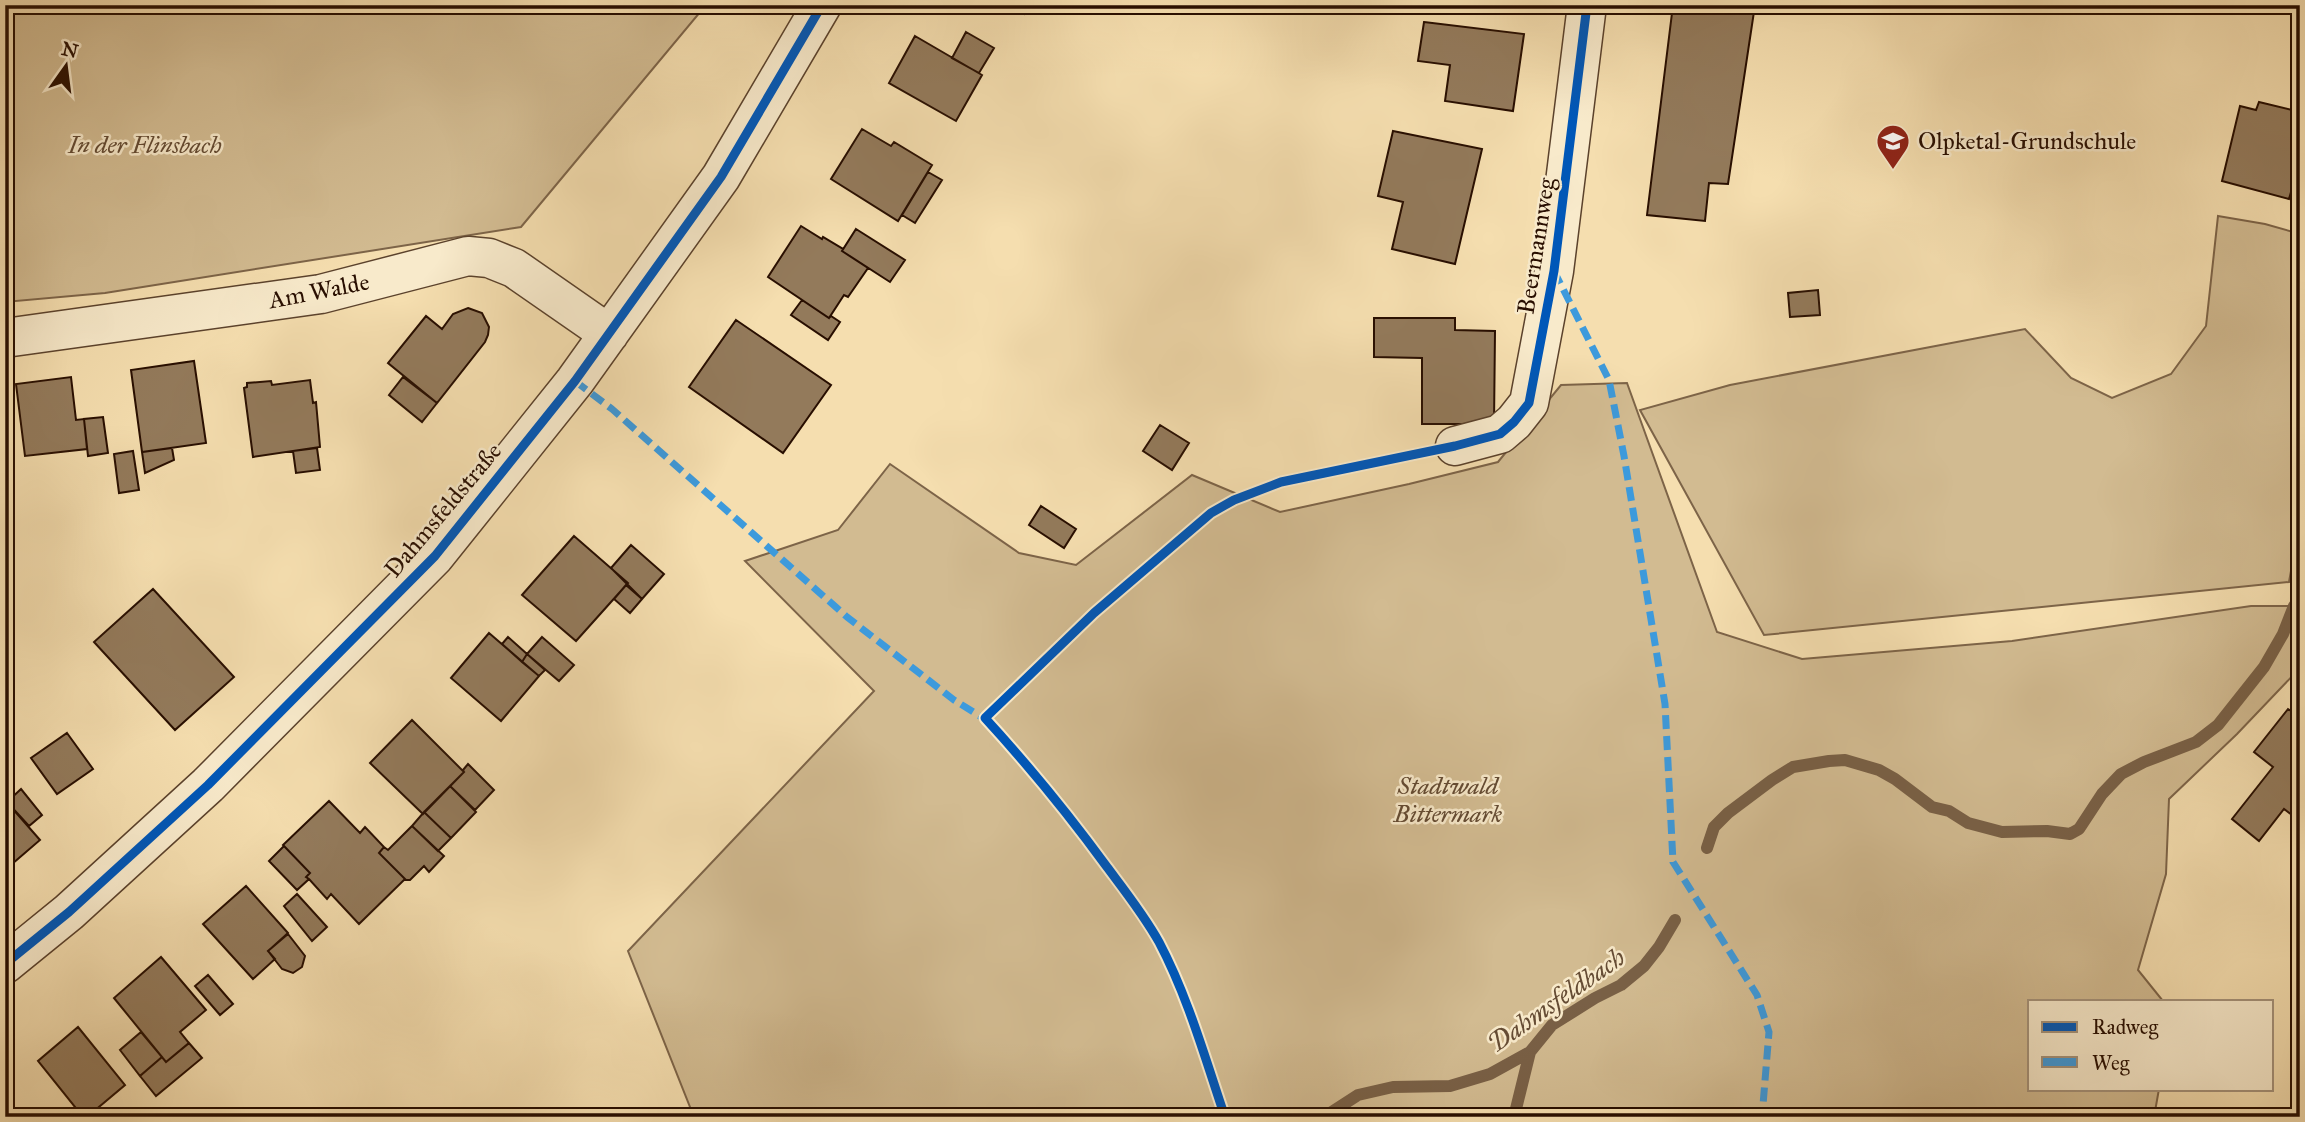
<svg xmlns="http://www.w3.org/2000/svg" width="2305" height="1122" viewBox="0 0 2305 1122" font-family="'IM FELL Great Primer',serif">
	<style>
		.green { fill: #d2bb91; stroke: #7d6448; stroke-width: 2 }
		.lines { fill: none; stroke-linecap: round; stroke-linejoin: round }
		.stream { stroke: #796046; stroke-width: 12 }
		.building { fill: #937a5b; stroke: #280e00; stroke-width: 2 }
		.street-casing { stroke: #5b422c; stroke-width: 41 }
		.street { stroke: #f8eacb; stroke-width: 38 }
		.quiet { stroke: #3d9adc; stroke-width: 7; stroke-dasharray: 14 7; stroke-linecap: butt }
		.cycleway-casing { stroke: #f8eacb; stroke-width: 13 }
		.cycleway { stroke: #0057b8; stroke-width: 9 }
		.labels { text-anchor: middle; stroke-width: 5; stroke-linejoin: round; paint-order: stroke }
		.poi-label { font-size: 24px; fill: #280e00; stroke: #f8eacb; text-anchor: start }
		.park-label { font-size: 24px; font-style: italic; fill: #644b33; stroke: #f8eacb }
		.street-label { font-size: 24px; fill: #280e00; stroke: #f8eacb }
		.water-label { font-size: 26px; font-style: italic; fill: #654c34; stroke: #f8eacb }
	</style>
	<rect width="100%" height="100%" fill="#f5deaf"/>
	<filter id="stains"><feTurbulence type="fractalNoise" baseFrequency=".00286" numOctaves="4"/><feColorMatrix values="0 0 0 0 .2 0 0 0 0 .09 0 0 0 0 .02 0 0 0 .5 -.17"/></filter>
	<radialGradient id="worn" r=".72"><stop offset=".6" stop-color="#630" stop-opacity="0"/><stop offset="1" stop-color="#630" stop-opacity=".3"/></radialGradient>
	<path class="green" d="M5,5H706L521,227L105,293L5,302Z
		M2218,216L2265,224L2300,234V537L2297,538L2289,582L1764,635L1640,410L1730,385L2025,329L2071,378L2112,398L2171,374L2206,326Z
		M1627,383L1717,632L1802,659L2012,641L2251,606H2300V668L2237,734L2169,799L2166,874L2138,970L2163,1001H2030V1089H2159L2154,1117H694L628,951L874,691L745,561L838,530L890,464L1019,553L1076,565L1192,475L1280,512L1409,484L1498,462L1561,385Z"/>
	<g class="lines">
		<path class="stream" d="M1707,848L1714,827L1728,813L1772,780L1793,767L1829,761L1845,760L1879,770L1895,779L1932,807L1949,811L1968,823L2002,832L2047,831L2070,834L2079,829L2102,794L2121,774L2144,762L2196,742L2218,725L2264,667L2283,634L2294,606
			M1324,1117L1358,1095L1393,1087L1450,1086L1490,1074L1530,1052L1552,1025L1595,998L1621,985L1644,966L1659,947L1675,920
			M1514,1117L1530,1052"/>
	</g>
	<path class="building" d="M1007,5H1029L1024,14Z
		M1673,5H1755L1728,184L1709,183L1705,221L1647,215Z
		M1424,22L1524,34L1513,111L1445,101L1450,65L1418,61Z
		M966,32L994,48L979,73L952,58Z
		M915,36L982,75L956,121L889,83Z
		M2259,102L2300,112V195L2291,192L2289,199L2222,181L2240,106L2256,110Z
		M862,129L891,146L894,142L932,165L898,221L831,179Z
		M1393,131L1482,149L1455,264L1392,249L1403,202L1378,196Z
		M928,172L942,180L915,223L902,215Z
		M801,226L822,239L823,237L843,249L842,251L868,268L848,297L844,295L829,318L768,277Z
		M856,229L905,260L890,282L842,251Z
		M1818,290L1820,315L1790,317L1788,293Z
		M802,300L829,318L831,316L840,322L828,340L791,315Z
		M468,308L482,313L489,327L488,335L485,342L437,403L388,363L426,316L442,329L453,314Z
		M1374,318H1455V330L1495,331L1494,424H1422V358L1374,357Z
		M736,320L831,385L783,453L689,387Z
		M194,361L206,443L142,452L131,370Z
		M71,377L76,420L84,419L87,449L25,456L16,384Z
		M403,377L437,403L422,422L389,395Z
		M310,380L313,403L316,402L320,447L253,457L244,388L247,387V383L271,381L272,385Z
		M103,417L108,453L88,456L84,419Z
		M1160,425L1189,443L1172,470L1143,451Z
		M172,448L174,460L145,473L142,452Z
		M317,448L320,470L296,473L293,451Z
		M133,451L139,490L119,493L114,454Z
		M1041,506L1076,529L1064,548L1029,525Z
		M574,536L628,583L576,641L522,595Z
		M631,545L664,574L642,599L611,568Z
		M626,585L642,599L630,613L614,599Z
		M153,589L234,677L175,730L94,642Z
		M489,633L539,676L501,721L451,678Z
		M508,637L527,654L522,662L502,644Z
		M542,637L574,665L559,681L527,654Z
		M527,654L545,670L539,676L522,662Z
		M2288,709L2300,717V740L2298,743L2300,745V821L2284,809L2259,841L2232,819L2273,767L2254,752Z
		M412,720L464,772L423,814L370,763Z
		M67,733L93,769L57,794L31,758Z
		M468,764L494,790L475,810L450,786L464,772L463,770Z
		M450,786L476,812L451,838L424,812Z
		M21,789L42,815L29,826L7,802Z
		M5,800L40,840L5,870Z
		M329,801L360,833L365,827L384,847L379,853L405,879L359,924L331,894L327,899L309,879L306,877L310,873L283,845Z
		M424,812L451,838L438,851L412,826Z
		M412,826L444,856L429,872L424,866L410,880H406L379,853L384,847L388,850Z
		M284,846L310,873L306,877L309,879L297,890L269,861Z
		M246,886L288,933L268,951L275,959L253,979L203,924Z
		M297,894L327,927L312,941L284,906Z
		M288,934L305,956L302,967L293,973L282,969L268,951Z
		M161,957L206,1010L180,1032L189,1043L166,1062L114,998Z
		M208,975L233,1004L220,1015L195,986Z
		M78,1027L125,1085L87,1117H83L38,1061Z
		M141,1032L162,1057L140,1076L120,1050Z
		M189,1043L202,1058L156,1096L140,1076L162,1057L166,1062Z"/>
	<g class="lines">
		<defs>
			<path id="street" d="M5,338L321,294L468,256L489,258L514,268L609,334
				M1455,446L1500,434L1514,422L1529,403L1554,271L1587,5
				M5,964L69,912L208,785L435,556L575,381L721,177L822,5"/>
		</defs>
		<use href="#street" class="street-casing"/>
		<use href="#street" class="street"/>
		<path class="quiet" d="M1554,271L1609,380L1624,456L1665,704L1673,862L1757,995L1769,1032L1762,1117
			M575,381L612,409L847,617L954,700L988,721"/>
		<defs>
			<path id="cycleway" d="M5,964L69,912L208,785L435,556L575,381L721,177L822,5
				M1225,1117C1205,1058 1188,997 1159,942C1144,915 1125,891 1107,867C1069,815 1029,766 985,718L1094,613L1211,513L1234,500L1281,482L1455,446L1500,434L1514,422L1529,403L1554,271L1587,5"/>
		</defs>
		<use href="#cycleway" class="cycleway-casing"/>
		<use href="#cycleway" class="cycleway"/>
	</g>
	<defs>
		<symbol id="school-pin" viewBox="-11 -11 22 30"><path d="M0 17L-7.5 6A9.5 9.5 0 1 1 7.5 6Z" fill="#8f2418" stroke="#f8eacb"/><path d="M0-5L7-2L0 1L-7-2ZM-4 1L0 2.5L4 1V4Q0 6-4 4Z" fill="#fff"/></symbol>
	</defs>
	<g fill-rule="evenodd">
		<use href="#school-pin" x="1874" y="122" width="38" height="52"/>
	</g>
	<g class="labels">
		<g class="poi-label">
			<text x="1918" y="149">Olpketal-Grundschule</text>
		</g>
		<g class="park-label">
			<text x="145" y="153">In der Flinsbach</text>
			<text x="1448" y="794">Stadtwald<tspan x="1448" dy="28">Bittermark</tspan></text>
		</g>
		<g class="street-label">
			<text transform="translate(1536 246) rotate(-81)" y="8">Beermannweg</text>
			<text transform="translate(319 291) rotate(-11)" y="8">Am Walde</text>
			<text transform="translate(443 510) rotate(-50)" y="8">Dahmsfeldstraße</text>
		</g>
		<g class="water-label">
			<text transform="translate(1556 1000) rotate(-35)" y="9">Dahmsfeldbach</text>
		</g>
	</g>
	<rect width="2305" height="1122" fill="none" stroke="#f5deaf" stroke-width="28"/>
	<rect x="7" y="7" width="2291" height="1108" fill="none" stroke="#280e00" stroke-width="3.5"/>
	<rect x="14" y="14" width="2277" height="1094" fill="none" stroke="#280e00" stroke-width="2"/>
	<rect x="2028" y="1000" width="245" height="91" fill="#f8eacb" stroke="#a5927a" stroke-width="2"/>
	<rect x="2042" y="1022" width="35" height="10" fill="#0057b8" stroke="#a5927a" stroke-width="2"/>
	<text x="2092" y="1034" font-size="21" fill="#280e00">Radweg</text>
	<rect x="2042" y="1057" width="35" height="10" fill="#3d9adc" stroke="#a5927a" stroke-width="2"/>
	<text x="2092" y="1070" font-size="21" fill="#280e00">Weg</text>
	<g transform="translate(66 66) rotate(14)" stroke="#f8eacb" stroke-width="5" paint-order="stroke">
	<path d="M0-5L12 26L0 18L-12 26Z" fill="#280e00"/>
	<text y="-10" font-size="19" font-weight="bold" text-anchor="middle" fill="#280e00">N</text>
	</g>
	<rect width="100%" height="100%" filter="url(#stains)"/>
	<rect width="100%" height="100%" fill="url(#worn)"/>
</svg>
